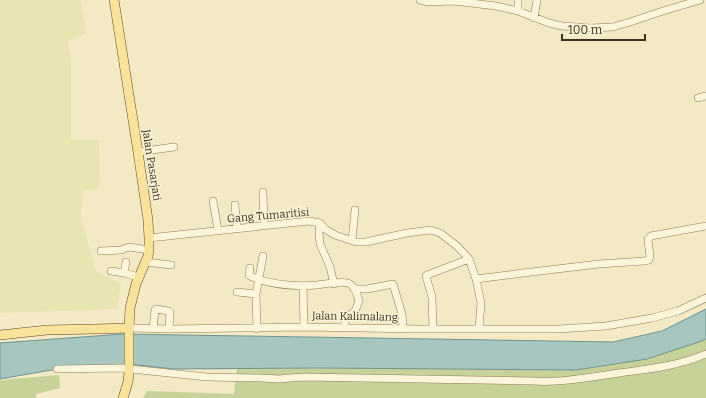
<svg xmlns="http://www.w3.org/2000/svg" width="706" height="398" viewBox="0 0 706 398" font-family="Bitter,serif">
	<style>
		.farmland { fill: #e9e5b2 }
		.green { fill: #c6d298 }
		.water { fill: #a7c6bf; stroke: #6d958f }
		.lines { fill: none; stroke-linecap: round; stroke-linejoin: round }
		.minor-casing { stroke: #907b59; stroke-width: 8 }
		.major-casing { stroke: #5e482d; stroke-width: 10 }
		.minor { stroke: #fcf5da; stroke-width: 7 }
		.major { stroke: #f8e39b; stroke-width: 9 }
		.labels { text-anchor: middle; stroke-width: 3; stroke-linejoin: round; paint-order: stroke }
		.street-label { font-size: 11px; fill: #3f311e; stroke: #f9f2d6 }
	</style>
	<rect width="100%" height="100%" fill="#f3e9c5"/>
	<path class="farmland" d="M0,0H81L86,33L68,41L71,61V140H99L100,186L96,189L83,191L81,218L96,271L121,284L117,309L0,313Z"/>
	<path class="green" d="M706,339V398H143L147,391L234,394L237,369L387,368L702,341Z
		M59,375L60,388L36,394V398H0V380Z"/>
	<path class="water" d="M706,309V339L702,341L647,359L576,370L319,368L173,369L138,365L57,369L0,379V343L123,334L613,342L662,331Z"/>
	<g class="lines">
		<defs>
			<path id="minor" d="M420,0L427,2L454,1L496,6L518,11L549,23L562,26L591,28L613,27L630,22L663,11L700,0
				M518,11V0
				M534,18L537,0
				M698,98L706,96
				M138,152L174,147
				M263,192L264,225
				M213,201L218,230
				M235,205L237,228
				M320,223L319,232L320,244L330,267L334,284
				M149,238L309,221L320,223L325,229L335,235L356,242H366L407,233L431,230L440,233L457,246L469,259L476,279L481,303L479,328
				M352,240L355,210
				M101,251L121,250L129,247L149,250
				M145,262L171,265
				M250,268L249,275L250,276C271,285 294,287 317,285C324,284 341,281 348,283C355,285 357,295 359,301L355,311L346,318L344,327
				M111,271L124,273L139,277
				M124,273L126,262
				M476,279L523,273L599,264L644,261L649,260L650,256L648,240V239L651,236L706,226
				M303,286L304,327
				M354,289H367L393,284L402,314L403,329
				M237,292L256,294
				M129,328L169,329L304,327L417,329H558L606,326L652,318L678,311L706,298
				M433,328L432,297L426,276L427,275L469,259
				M153,329L155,310L156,309L168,311L170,312L169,329
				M257,329L256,294L263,256
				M57,369L121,368L207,377L261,378L279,379L302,377L533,381C561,383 591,377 619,373C648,369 679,366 706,354"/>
			<path id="major" d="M114,0L138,152L148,220L149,238V250L148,256L136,284L130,308L129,328V372L128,382L123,398
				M0,335L47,330L95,329L129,328"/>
		</defs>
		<use href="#minor" class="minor-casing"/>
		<use href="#major" class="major-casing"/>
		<use href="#minor" class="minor"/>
		<use href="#major" class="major"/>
	</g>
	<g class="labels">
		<g class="street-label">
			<text transform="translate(152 165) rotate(81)" y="4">Jalan Pasarjati</text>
			<text transform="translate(268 215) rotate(-5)" y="4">Gang Tumaritisi</text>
			<text transform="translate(355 316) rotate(1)" y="4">Jalan Kalimalang</text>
		</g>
	</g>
	<path d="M562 34v6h83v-6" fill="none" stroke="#3f311e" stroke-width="2"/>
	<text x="568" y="34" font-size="12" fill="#3f311e" stroke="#f9f2d6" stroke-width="3" paint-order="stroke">100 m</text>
</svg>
